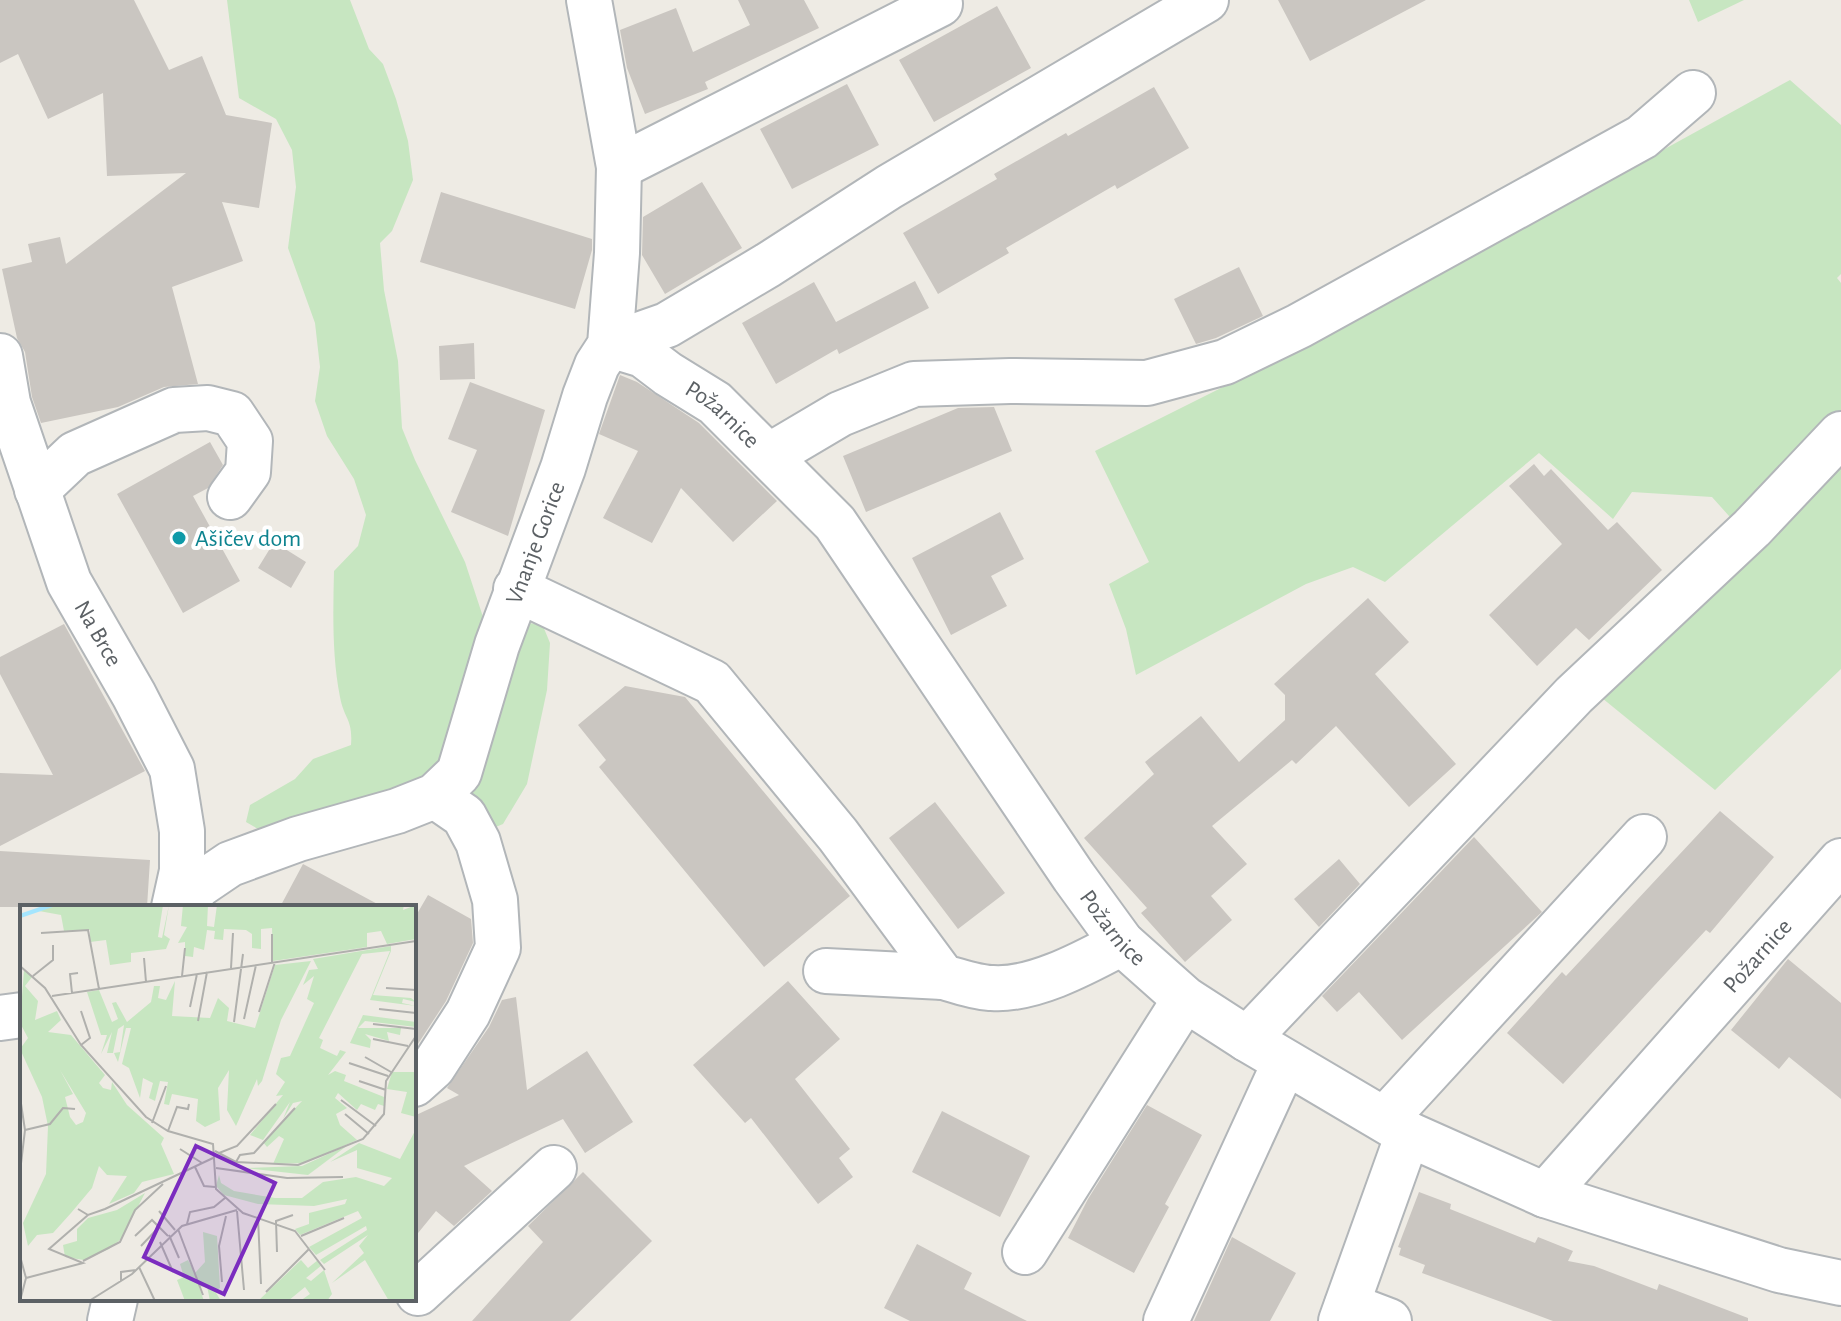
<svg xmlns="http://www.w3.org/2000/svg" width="1841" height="1321" viewBox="0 0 1841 1321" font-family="'Alegreya Sans',sans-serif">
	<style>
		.green { fill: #c7e6c1 }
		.building { fill: #cac6c1 }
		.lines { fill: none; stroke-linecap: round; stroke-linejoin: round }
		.minor-casing { stroke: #b2b6b9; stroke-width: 48 }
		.minor { stroke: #fff; stroke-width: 44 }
		.culture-dot { fill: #0f9aa8; stroke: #fff; stroke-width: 3 }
		.labels { text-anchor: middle; stroke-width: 8; stroke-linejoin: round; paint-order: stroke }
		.street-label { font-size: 24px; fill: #5c6165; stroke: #fff }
		.culture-label { font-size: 24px; fill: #0d838f; stroke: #fff; text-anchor: start }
		.inset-river { fill: none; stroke: #a4e5fe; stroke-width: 4 }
		.inset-road { fill: none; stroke: #b0b0ad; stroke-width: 2 }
		.view { fill: #7b2cbf; fill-opacity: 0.15; stroke: #7b2cbf; stroke-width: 4 }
		.inset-edge { fill: none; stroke: #5c6165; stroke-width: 4 }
	</style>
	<rect width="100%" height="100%" fill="#eeebe4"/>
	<path class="green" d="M227,0H350L369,49L383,64L396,99L408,141L413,180L392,231L380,243L384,290L398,361L402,428L415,460L465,562L484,620L443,763L421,781L258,829L246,822L250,805L295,779L313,759L351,745C353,719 344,719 340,697C332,656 333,613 334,571L358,546L366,515L354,479L327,436L315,401L320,367L315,323L288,248L296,187L292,150L276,119L239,98Z
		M1689,0H1744L1698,22Z
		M1790,80L1841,125V274L1837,278L1841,283V423L1738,526L1712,497L1632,492L1613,519L1539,453L1385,582L1353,567L1306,584L1136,675L1126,629L1109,584L1149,562L1095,451L1331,333Z
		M1841,447V669L1715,790L1602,698Z
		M530,623L543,626L550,643L547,690L527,784L503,824L491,829L471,797L479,761L520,635Z"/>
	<path class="building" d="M0,0H134L169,70L202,56L226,115L272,123L259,208L222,202L243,261L172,287L198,384L164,387L118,407L41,423L32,397L25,352L17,338L2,269L32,262L28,244L60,237L66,264L186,173L107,176L103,93L48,119L18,54L0,63Z
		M738,0H804L819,28L705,82L708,89L645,114L627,68L620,30L676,8L693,52L750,25Z
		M1278,0H1426L1310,61Z
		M997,6L1031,68L934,122L899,60Z
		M847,84L879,145L792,189L760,129Z
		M1154,87L1189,148L1117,189L1115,185L1006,248L1009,253L938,294L903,233L997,179L994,174L1066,133L1068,136Z
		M702,182L742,248L665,294L642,255L643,217Z
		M441,192L592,239V250L575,309L420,262Z
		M1239,267L1263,316L1216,338L1196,344L1174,299Z
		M915,281L929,308L839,354L837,349L776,384L742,323L814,282L836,322Z
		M474,343L475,379L440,380L439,346Z
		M620,375L637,382L699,423L777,501L733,542L681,488L652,543L603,518L638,451L599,434Z
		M470,382L545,410L508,536L451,512L477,450L448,439Z
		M994,407L1012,451L866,512L843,456L958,408Z
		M210,442L223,465L208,488L193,496L240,581L183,613L117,494Z
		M1534,464L1544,476L1551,469L1608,530L1617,522L1662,570L1589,640L1576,628L1537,666L1489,615L1562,544L1509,486Z
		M1000,512L1024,559L991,576L1007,606L951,635L912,558Z
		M274,542L306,562L291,588L258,568Z
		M1368,598L1409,642L1375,674L1456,764L1409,807L1336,726L1296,764L1292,760L1212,826L1247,864L1211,896L1232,920L1185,962L1141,913L1147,908L1084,838L1154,774L1145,762L1201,716L1239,762L1285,720V695L1274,684Z
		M64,624L145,771L0,846V773L53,775L0,674V657Z
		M625,686L685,697L850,896L764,967L599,767L606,760L578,725Z
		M935,802L1005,893L958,929L889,838Z
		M1720,811L1774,857L1710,933L1706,930L1563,1084L1507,1033L1562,972L1566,976Z
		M1474,837L1542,912L1402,1040L1359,992L1337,1012L1322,996Z
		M0,851L150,860L147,907H0Z
		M1339,859L1360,884L1319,927L1294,899Z
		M303,864L383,907H280Z
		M428,895L471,919L473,943L446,1001L414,1050V919Z
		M1788,959L1841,1003V1099L1789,1057L1779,1069L1731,1030Z
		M788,981L840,1039L795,1079L850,1149L839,1158L853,1177L818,1204L751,1118L745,1123L693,1065Z
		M516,997L527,1090L587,1051L633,1122L585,1153L563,1119L464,1166L492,1191L454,1226L436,1211L414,1238V1116L459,1095L447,1088L489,1027L502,1000Z
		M1147,1105L1202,1135L1165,1204L1169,1207L1134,1273L1068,1238L1088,1199Z
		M942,1111L1030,1156L1000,1217L912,1172Z
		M583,1172L652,1241L570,1321H472L543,1242L528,1226Z
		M1419,1192L1451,1204L1450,1209L1535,1243L1538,1237L1573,1251L1568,1261L1594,1266L1657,1290L1659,1284L1748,1318V1321H1553L1422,1273L1425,1265L1399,1255L1401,1248L1398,1247Z
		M1232,1237L1296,1273L1270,1321H1194Z
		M917,1244L972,1273L964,1289L1027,1321H910L884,1308Z"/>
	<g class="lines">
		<defs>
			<g id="minor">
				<path d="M619,167L940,4"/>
				<path id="s1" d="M610,345L643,355L668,374L715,403L835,523L1074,877L1122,943L1185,999L1247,1039L1408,1134L1545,1195L1779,1270L1841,1283"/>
				<path d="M610,345L667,325L768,265L889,187L1206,0"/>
				<path id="s2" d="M0,356L8,403L69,582L134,695L172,769L182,831V871L174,907"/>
				<path d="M769,456L840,414L914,384L1010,381L1147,383L1225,362L1299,326L1642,137L1693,93"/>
				<path d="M37,490L75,454L174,410L208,408L232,414L250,441L248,472L230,497"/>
				<path d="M516,589L712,682L838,835L943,977C959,981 977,988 992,988C1034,991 1086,962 1122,943"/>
				<path id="s3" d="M178,907L199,885L230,864L298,839L397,811L435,796L459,773L497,645L563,468L585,396L597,365L610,345L617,253L619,167L589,0"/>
				<path d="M826,971L943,977"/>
				<path d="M0,1018L22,1015"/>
				<path d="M1247,1039L1574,695L1752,528L1841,434"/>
				<path d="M414,1084L433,1067L468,1013L498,948L495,900L478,842L464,816L435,796"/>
				<path d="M1385,1119L1644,837"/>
				<path id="s4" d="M1545,1195L1841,861"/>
				<path d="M1025,1252L1185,999"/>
				<path d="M418,1293L554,1168"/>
				<path d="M1347,1305L1389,1321"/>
				<path d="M110,1321L115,1299"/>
				<path d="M1166,1321L1285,1062"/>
				<path d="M1341,1321L1408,1134"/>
			</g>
		</defs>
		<use href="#minor" class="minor-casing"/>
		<use href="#minor" class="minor"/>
	</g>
	<circle class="culture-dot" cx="179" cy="538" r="8"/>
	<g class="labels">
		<g class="street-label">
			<text dy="8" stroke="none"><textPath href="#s1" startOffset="134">Požarnice</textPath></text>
			<text dy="8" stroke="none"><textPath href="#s3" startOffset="560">Vnanje Gorice</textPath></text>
			<text dy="8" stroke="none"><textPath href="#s2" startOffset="296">Na Brce</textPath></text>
			<text dy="8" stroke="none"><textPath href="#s1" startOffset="782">Požarnice</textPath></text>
			<text dy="8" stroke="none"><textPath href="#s4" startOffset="320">Požarnice</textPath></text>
		</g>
		<g class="culture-label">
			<text x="195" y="546">Ašičev dom</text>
		</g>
	</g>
	<g transform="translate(20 905)">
		<rect width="396" height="396" fill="#eeebe4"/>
		<path d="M35,0H143L138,32L142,33L149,0L144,30L150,34L146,44L111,48V57L90,60L86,35L70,37V25L44,26L41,10L19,6ZM163,0H188L187,21L194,22L197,0H384L383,5L396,0V34L367,39L361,26L347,28V42L253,56L252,23L241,24V44L232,43V29L226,25L204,24L203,35L194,34L195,26L187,25L184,45L174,42L173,52L165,51V37L158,38L167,22L161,21ZM371,41V46L353,90L391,93L396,97L383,94L382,98L396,101L350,95L370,46L342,49L299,133L303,135L300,143L317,151L320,145L326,147L308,170L315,166L326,170L324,176L364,192V201L358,199L355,205L341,199L337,205L318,188L315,193L327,203L316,209L320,220L337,235L284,258L253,259L264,234L259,231L247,242L243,237L282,196L273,198L263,214L270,197L243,235L230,230L263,190L256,191L265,177L256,169L261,153L270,151L294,98L287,94L294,71L283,80L289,65L298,64L293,54ZM291,56L261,115L242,176L238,181L237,174L216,221L207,205L209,165L198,183L200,215L185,222L176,216L178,194L152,189L149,200L144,199L148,177L140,176L135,196L129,193L133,178L123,173L120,193L109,163L102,159L111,123H106L98,157L94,148L100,147L104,120L98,124L93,148H87L92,127L81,149L87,130H81L67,87L79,85L92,117L98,114L92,98L96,97L107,117L131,97L134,81H140L138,93L146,95L155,76L152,111L190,113L198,93L209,103L207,116L235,123L255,60ZM4,65L12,72L5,81L18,96L15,115L37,106L41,115L28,127L51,130L85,170L79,178L83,183L91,185L92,177L107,200L144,233L141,239L154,269L122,277L114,288L89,299L107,271L87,270L79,261L72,283L51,308L33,328L17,330L8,341L3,318L26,269L28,221L22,192L0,144L8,133L0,118ZM40,165L66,208L63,217L56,220L50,212L45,192L53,189ZM343,110L396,117V122L345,116L338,123H381L380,130L367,127L369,136L345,129L351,135L350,143L330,138ZM372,167H396V212L381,208L387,187L367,184ZM396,224V396H369L345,355L312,378L344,348L339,341L348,330L304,359L300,355L347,325L346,321L296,350L289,342L342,313L338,306L280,330L275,324L289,319V308L325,299L327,294L294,301L238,299L204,290L196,281L199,270L201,278L214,286L255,293H282L303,277L336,272L364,281L372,273L337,263V245L310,257L339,238L380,254ZM328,240L288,270L226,263L282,261ZM125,288L101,334L89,344L64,355L45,352L43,340L57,336V324L68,313L97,305ZM183,327L197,331L200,383L195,386L201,396H190L187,381L179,382L184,396H165L157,375L164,372L160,359L168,355L175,368L185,357ZM281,355L288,363L298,355L302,360L286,373L291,376L304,365L312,389L307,396H280L290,389L285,382L268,396H238Z" fill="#c7e6c1" fill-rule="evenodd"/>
		<path class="inset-river" d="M0,11L32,0"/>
		<path class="inset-road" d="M21,28L68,25L79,84M124,53L126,77M252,58V29M0,61L25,83L61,140L126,212L148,226L193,239L196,284L223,308L275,326L305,365M211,63L213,28M13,71L33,55V40M162,71L165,43M366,83L396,85M52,88L50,69L58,68M32,91L396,36M170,102L177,69M359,104L396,108M61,106L70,133L61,140M239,107L255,57M224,114L236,60M178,116L187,67M214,117L223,49M353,119L396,124M353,134L388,141M345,152L371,167M329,158L368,171M339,176L366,185M0,192L5,225L0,267M321,195L356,221M325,209L349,229M132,218L146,181M5,225L30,219L43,203L55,204M148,226L157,202L168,204L169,199M160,244L182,258M195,246L216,257L278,260L343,234L364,209L366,176L396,131M199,248L217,241L256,199M216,257L220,250L234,248L275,203M175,262L184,281L195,282M196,263L267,273L323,272M58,304L68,310L85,304L193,253M139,306L155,325M217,306L224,385M238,313L241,379M167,319L170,307L194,302L205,293M158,324L183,390M149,330L159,353M115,331L132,315L148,331M281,331L324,313M140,337L153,367M121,341L139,322M257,347L256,316L273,310M0,351L6,373L0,396M63,356L100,337L115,305L143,279M119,362L135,396M6,373L63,358L29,344L68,310M101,376V367L116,365M202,377L199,341L206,311M246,387L289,344M69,396L112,369L162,321L217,305"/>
		<path class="view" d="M176,241L255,278L204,389L124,352Z"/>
		<rect width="396" height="396" class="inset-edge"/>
	</g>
</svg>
